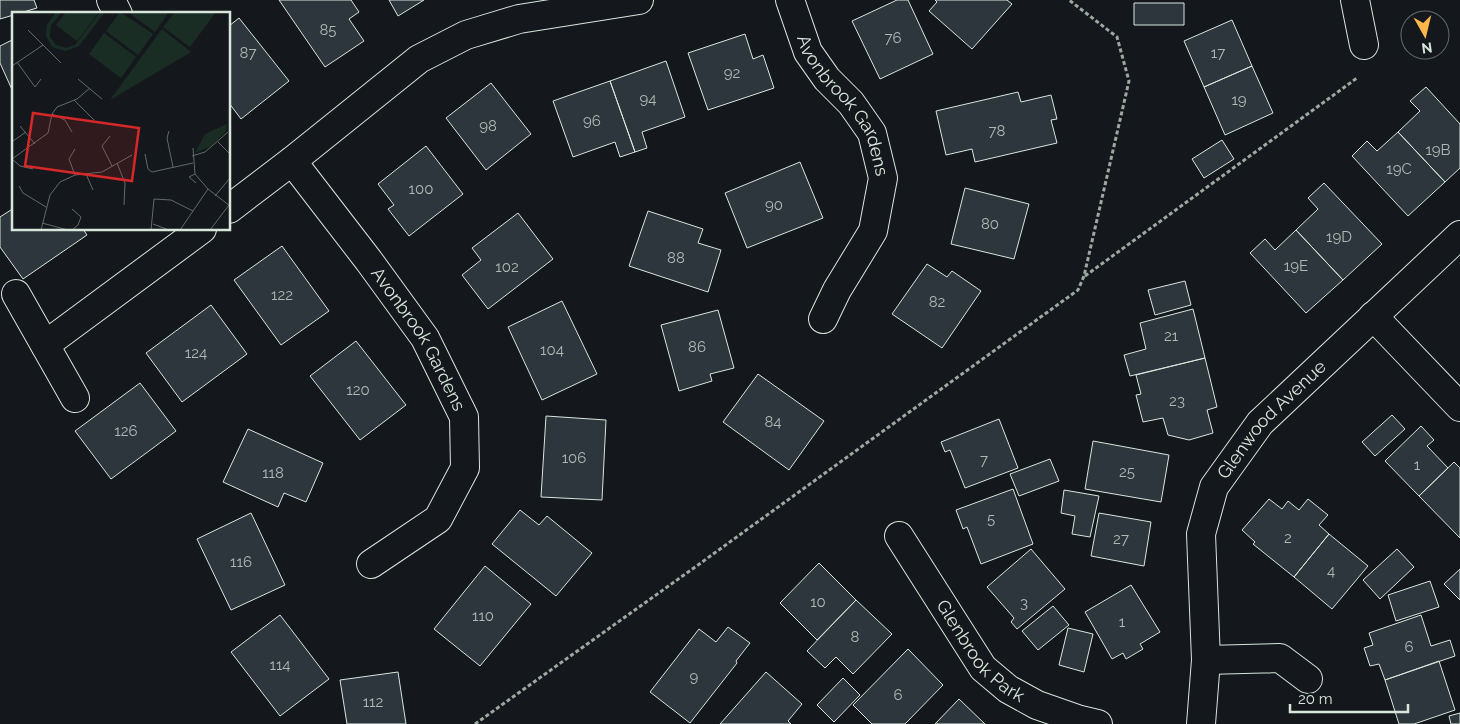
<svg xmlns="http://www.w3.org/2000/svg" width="1460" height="724" viewBox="0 0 1460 724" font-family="Raleway,sans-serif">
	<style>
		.building { fill: #2c363c; stroke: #d8e6dc }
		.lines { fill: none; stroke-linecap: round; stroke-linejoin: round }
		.minor-casing { stroke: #d8e6dc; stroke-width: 30 }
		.path { stroke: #9da8a2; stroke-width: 3; stroke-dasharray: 4 2.5; stroke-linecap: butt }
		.minor { stroke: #14181c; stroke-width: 28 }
		.labels { text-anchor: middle; stroke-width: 4; stroke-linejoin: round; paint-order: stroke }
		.number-label { font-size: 15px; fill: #adbab4 }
		.street-label { font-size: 18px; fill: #d8e6dc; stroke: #14181c }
		.inset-road { fill: none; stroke: #626a69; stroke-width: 1 }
		.view { fill: #d62828; fill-opacity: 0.15; stroke: #d62828; stroke-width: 2.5 }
		.inset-edge { fill: none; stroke: #d8e6dc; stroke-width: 2.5 }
	</style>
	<rect width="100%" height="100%" fill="#14181c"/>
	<path class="building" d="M0,0H34L37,8L0,19Z
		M279,0H351L359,12L349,19L364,41L325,67Z
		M389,0H424L398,16Z
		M897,0H908L933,54L880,79L852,21Z
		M935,0H1007L1012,4L972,49L929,11L937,2Z
		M1134,3H1184V25H1134Z
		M239,18L289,81L241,119L229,103V26Z
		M1232,20L1252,66L1204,87L1184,41Z
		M745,34L753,59L763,55L774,88L708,110L688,53Z
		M14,39V94L0,63V46Z
		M666,61L685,117L642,132L647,148L635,152L610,81Z
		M1252,66L1273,113L1225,135L1204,87Z
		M610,81L635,152L620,157L615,142L573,157L553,101Z
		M491,83L531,134L486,170L446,118Z
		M1426,87L1460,124V168L1445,182L1398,132L1420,111L1410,101Z
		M1018,92L1021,102L1051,95L1057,119L1051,120L1057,143L975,162L972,149L946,155L936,111Z
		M1398,132L1445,182L1408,216L1352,156L1367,141L1377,151Z
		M1222,140L1234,159L1204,178L1192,159Z
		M426,146L463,194L409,236L388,209L394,205L378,184Z
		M800,162L823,218L747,248L725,193Z
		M1324,183L1382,244L1343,280L1296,230L1318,209L1308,198Z
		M965,188L1029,204L1014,259L951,244Z
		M14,208V229H83L87,235L23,279L0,247V217Z
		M648,211L703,229L698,243L721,250L708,292L629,266Z
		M518,213L553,259L488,309L462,275L481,260L472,248Z
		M1296,230L1343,280L1306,313L1250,253L1265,239L1275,250Z
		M282,246L329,311L281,345L234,280Z
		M927,264L947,277L952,271L981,291L942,348L892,314Z
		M1185,281L1191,305L1155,315L1148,290Z
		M562,301L597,374L542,400L508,327Z
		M211,305L247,354L182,402L146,353Z
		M1193,309L1205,358L1130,376L1124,355L1146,349L1140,323Z
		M718,310L734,368L710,374L712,381L679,391L661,325Z
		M356,341L406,405L360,440L310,376Z
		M1205,358L1217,407L1207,410L1213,433L1189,440L1168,435L1163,418L1143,422L1136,395L1141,394L1136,375Z
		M758,374L824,421L789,470L723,422Z
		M140,383L176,431L111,479L75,431Z
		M1392,415L1405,429L1375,456L1362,442Z
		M546,416L606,420L602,500L541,497Z
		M999,419L1018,468L965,488L950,450L945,452L941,442Z
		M1421,426L1434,440L1427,446L1448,468L1419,496L1385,461Z
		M248,429L323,463L306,502L284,493L278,507L223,482Z
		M1093,441L1169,455L1161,502L1085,489Z
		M1050,459L1059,481L1019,496L1010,474Z
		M1454,462L1460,468V538L1419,496Z
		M1013,489L1033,544L981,564L967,527L963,529L956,510Z
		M1064,490L1099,496L1090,537L1072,534L1075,516L1061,513Z
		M1269,499L1282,509L1288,501L1299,510L1308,499L1328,515L1319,525L1329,534L1294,577L1253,544L1255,542L1242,530Z
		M520,510L539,525L547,516L592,553L556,596L492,544Z
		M251,513L285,585L231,610L197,539Z
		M1099,513L1151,522L1144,566L1091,556Z
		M1329,534L1368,566L1332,609L1294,577Z
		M1031,549L1065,589L1017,629L1011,622L1014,618L987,587Z
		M1397,549L1414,567L1380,599L1363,580Z
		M819,563L856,600L817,640L780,603Z
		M485,566L531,604L480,666L434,629Z
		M1460,569V600L1444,584Z
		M1430,581L1439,607L1396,621L1388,595Z
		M1131,585L1160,632L1140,644L1143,649L1126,659L1123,653L1112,659L1085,612Z
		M856,600L892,634L853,674L836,657L825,668L807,651Z
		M1053,606L1069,625L1038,650L1022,631Z
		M280,615L329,679L280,716L231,652Z
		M1421,615L1431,646L1450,640L1455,656L1385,680L1379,664L1370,666L1364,648L1373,645L1369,633Z
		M728,627L750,643L736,661L737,663L690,723L650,692L699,629L716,642Z
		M1068,628L1093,634L1084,672L1059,665Z
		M908,649L943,685L905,724H872L853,705Z
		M1439,661L1455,710L1414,724H1399L1385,680Z
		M398,672L406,724H347L340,680Z
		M766,672L802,704L788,721L791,724H720Z
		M843,678L860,695L834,722L817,705Z
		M959,699L985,724H935Z
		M1460,713V724H1451L1449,716Z"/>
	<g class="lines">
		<defs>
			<g id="minor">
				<path d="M111,0L118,14"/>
				<path id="s1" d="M790,0L808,52L827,79L851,103L872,133L883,178L873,231L837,290L823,319"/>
				<path d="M1355,0L1364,45"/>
				<path id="s2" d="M292,161L369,261L425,338L464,417L465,468L438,519L371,564"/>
				<path d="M229,209L292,161L419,59L466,35L519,19L639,0"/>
				<path d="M16,294L75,398"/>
				<path d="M1373,316L1460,407"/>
				<path d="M45,345L202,229"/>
				<path id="s3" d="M899,536L983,668L1008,689L1037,705L1077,719L1098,724"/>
				<path d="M1206,660L1280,658L1308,679"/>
				<path id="s4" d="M1201,724L1206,660L1201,534L1214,487L1260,423L1460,235"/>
			</g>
		</defs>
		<use href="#minor" class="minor-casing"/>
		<path class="path" d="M1085,276L1357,78
			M475,724L698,565L1078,290L1084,276L1129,81L1117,37L1069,0"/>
		<use href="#minor" class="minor"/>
	</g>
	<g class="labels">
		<g class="number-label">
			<text x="328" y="35">85</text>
			<text x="893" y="43">76</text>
			<text x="248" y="58">87</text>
			<text x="1218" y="58">17</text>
			<text x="732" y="78">92</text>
			<text x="648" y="104">94</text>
			<text x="1239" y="105">19</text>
			<text x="592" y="126">96</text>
			<text x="488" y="131">98</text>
			<text x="997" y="136">78</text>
			<text x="1438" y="155">19B</text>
			<text x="1399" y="174">19C</text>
			<text x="421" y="194">100</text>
			<text x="774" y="210">90</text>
			<text x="990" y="229">80</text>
			<text x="1339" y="242">19D</text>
			<text x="676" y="263">88</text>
			<text x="1296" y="271">19E</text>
			<text x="507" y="272">102</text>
			<text x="282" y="300">122</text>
			<text x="937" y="307">82</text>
			<text x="1171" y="341">21</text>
			<text x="697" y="352">86</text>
			<text x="552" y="355">104</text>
			<text x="196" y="358">124</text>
			<text x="358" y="395">120</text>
			<text x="1177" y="406">23</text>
			<text x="773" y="427">84</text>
			<text x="126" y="436">126</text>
			<text x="574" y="463">106</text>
			<text x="984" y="465">7</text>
			<text x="1417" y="470">1</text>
			<text x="1127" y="477">25</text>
			<text x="273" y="478">118</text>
			<text x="991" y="524">5</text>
			<text x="1288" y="543">2</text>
			<text x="1121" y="544">27</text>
			<text x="241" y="567">116</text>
			<text x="1331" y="576">4</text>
			<text x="818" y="607">10</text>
			<text x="1024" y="608">3</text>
			<text x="483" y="621">110</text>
			<text x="1122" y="627">1</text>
			<text x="855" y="642">8</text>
			<text x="1409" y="652">6</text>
			<text x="280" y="670">114</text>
			<text x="694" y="682">9</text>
			<text x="898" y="700">6</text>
			<text x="373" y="707">112</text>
		</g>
		<g class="street-label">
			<text dy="6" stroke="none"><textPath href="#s1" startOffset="120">Avonbrook Gardens</textPath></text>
			<text dy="6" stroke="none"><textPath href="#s2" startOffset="219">Avonbrook Gardens</textPath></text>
			<text dy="6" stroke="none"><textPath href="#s4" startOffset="328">Glenwood Avenue</textPath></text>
			<text dy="6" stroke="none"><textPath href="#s3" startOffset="142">Glenbrook Park</textPath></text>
		</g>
	</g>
	<g transform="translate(12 12)">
		<rect width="218" height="218" fill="#14181c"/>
		<path d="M44,0H49L46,5L51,0L39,13L38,25L44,33L54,36L63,33L88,0H93L67,34L53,39L40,35L34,24L35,13ZM54,0H87L65,29L44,13ZM108,0L141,22L126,43L94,19ZM116,0H157L143,20ZM163,0H204L178,35L151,15ZM150,17L179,40L98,88ZM92,21L124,45L109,66L77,42ZM215,112L214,119L199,134L183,141L193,122Z" fill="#1a2d24"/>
		<path class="inset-road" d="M16,18L49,51M5,50L23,75L29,67M0,54L31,33M66,67L90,87M62,88L82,108M40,102L53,108L60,120M8,114L23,132M157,119L155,126L161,155M98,124L90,134L100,154M1,129L14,120M206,130L218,142M181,136L183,162L196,177L218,194M133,142L136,157L140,160L181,151M180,144L193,140L216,120M0,147L36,121L40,102L45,95L65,87L78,76M0,147L8,154L21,157M105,151L113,171L112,193M74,162L81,178M183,162L177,165L184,171M63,163L57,147L63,137M7,174L11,181L34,195M203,184L218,166M30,211L56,218M141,212L157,218M29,218L38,183L48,170L63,163L90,160L120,143M60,218L66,213L69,205L60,197M139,218L142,187L159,188L181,199M168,218L196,177M198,218L217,193"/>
		<path class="view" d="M21,101L127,116L120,169L13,154Z"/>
		<rect width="218" height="218" class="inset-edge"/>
	</g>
	<g transform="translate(1425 35) rotate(172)"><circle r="24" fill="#14181c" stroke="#626a69"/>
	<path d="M0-4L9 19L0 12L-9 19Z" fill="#ffb74d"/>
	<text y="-8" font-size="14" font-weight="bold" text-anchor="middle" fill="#d8e6dc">N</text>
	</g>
	<path d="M1290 704v8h118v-8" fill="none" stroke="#d8e6dc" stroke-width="2.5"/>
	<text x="1298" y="704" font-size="15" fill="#d8e6dc" stroke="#14181c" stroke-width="4" paint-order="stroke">20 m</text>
</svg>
